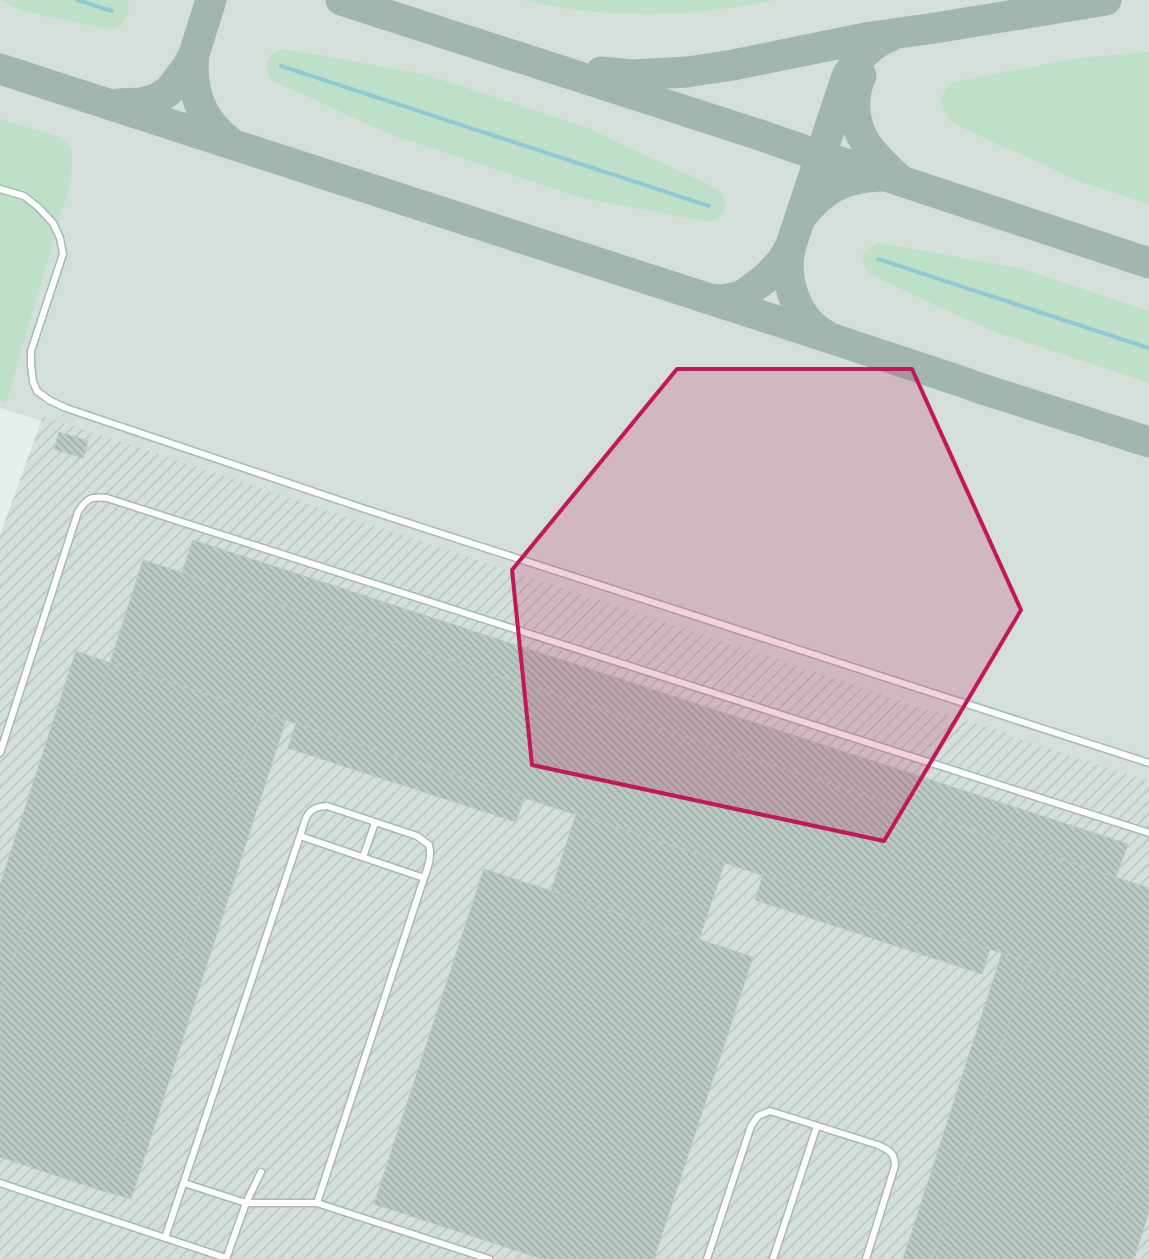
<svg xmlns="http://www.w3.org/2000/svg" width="1149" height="1259" viewBox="0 0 1149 1259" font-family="Poppins,sans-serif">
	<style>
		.built { fill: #d4dfda }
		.industrial { fill: url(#industrial-furrows) }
		.green { fill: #bfe0c8 }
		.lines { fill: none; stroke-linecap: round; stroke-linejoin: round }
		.stream { stroke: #8ec9d4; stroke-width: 4 }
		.taxiway { stroke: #a2b6b0; stroke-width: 31 }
		.building { fill: url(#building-back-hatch); stroke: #b8c9c2 }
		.lane-casing { stroke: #a8b8b2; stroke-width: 9 }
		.lane { stroke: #fff; stroke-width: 6 }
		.marked { fill: #c2185b; fill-opacity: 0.2; stroke: #c2185b; stroke-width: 4; stroke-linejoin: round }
	</style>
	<defs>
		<pattern id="industrial-furrows" width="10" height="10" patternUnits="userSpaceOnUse" patternTransform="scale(1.25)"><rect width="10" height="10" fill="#d4dfda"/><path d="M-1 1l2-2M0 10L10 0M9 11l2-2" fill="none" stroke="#b6c1bc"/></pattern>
		<pattern id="building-back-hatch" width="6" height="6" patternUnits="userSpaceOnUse" patternTransform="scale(1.25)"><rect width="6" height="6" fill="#bbcac4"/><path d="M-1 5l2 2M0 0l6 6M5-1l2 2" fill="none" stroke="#98a6a0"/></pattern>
	</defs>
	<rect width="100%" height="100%" fill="#e6efeb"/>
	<path class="built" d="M0,0H1149V781L1010,737L999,730L942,713L755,654L42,421L0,408Z"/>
	<path class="industrial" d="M43,416L915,705L999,730L1010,734V736L1149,781V1259H0V535Z"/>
	<path class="green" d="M0,0H126C134,13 123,29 108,29L22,11Z
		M526,0H776C750,5 723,9 697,12C640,17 581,14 526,0Z
		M284,49L424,74L590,129L713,187C717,190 722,193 724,198C729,210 719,220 709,222L583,198L394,136L273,81C261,69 267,52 284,49Z
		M1149,52V204L1078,181L959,126C939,114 935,99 952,82L1078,58Z
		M0,119L60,137L71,147L72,158L70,184L6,403L0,400Z
		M880,243L1019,268L1149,311V383L992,331L875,277C857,266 859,248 880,243Z"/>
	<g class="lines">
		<path class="stream" d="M77,0L112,11
			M281,66L709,206
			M878,259L1149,348"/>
		<path class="taxiway" d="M341,0L757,134L820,156L886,176L1149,263
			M194,54C190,90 200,120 230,142
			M0,69L833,339L966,383L976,387L1149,442
			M601,72L631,75L687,72L733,65L871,37L935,28L1106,0
			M861,76C857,83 856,91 855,98C852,135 872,154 897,177
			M118,104L142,103L156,99L169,91L187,67L194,54L211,0
			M802,216C823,188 846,177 881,176
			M710,299L723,300L742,296L766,278L782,261L791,245
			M825,335C801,322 788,292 788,264C788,258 790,251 791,245L847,76C857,60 871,43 889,37"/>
	</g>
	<path class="building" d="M59,432L88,441L83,458L54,449Z
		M193,540L1128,844L1116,877L182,573Z
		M143,560L1149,888V1001L110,663Z
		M76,651L110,663L0,1001V885Z
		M110,663L260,711L103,1191L0,1157V1001Z
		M260,711L286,720L131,1199L103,1191Z
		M296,723L524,797L516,822L288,748Z
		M576,814L725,862L699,940L551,891Z
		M484,869L753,957L654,1259H542L374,1204Z
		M763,875L990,949L982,974L755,900Z
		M1002,953L1029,962L932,1259H903Z
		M1029,962L1149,1001V1099L1097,1259H932Z
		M1149,1099V1211L1134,1259H1097Z"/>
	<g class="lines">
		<defs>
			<path id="lane" d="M0,189L24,196L38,207L53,223L60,238L63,254L31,351V365L33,382L37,391L49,400L66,408L365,509L1149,763
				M0,753L78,512C87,498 91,496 107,498L1149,833
				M300,836C306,819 305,807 327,806L417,836L429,845C432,857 428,867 424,878
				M363,857L375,823
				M0,1183L226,1258
				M184,1183L246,1203H317L489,1259
				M165,1238L300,836L424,878L317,1203
				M226,1259L246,1203L261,1172
				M707,1259L751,1126L758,1116L770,1111L878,1145C889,1150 895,1153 895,1166L866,1259
				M773,1259L817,1126"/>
		</defs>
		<use href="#lane" class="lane-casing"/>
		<use href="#lane" class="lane"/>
	</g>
	<path class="marked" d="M677,369H912L1021,610L884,841L532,765L512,570Z"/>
</svg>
